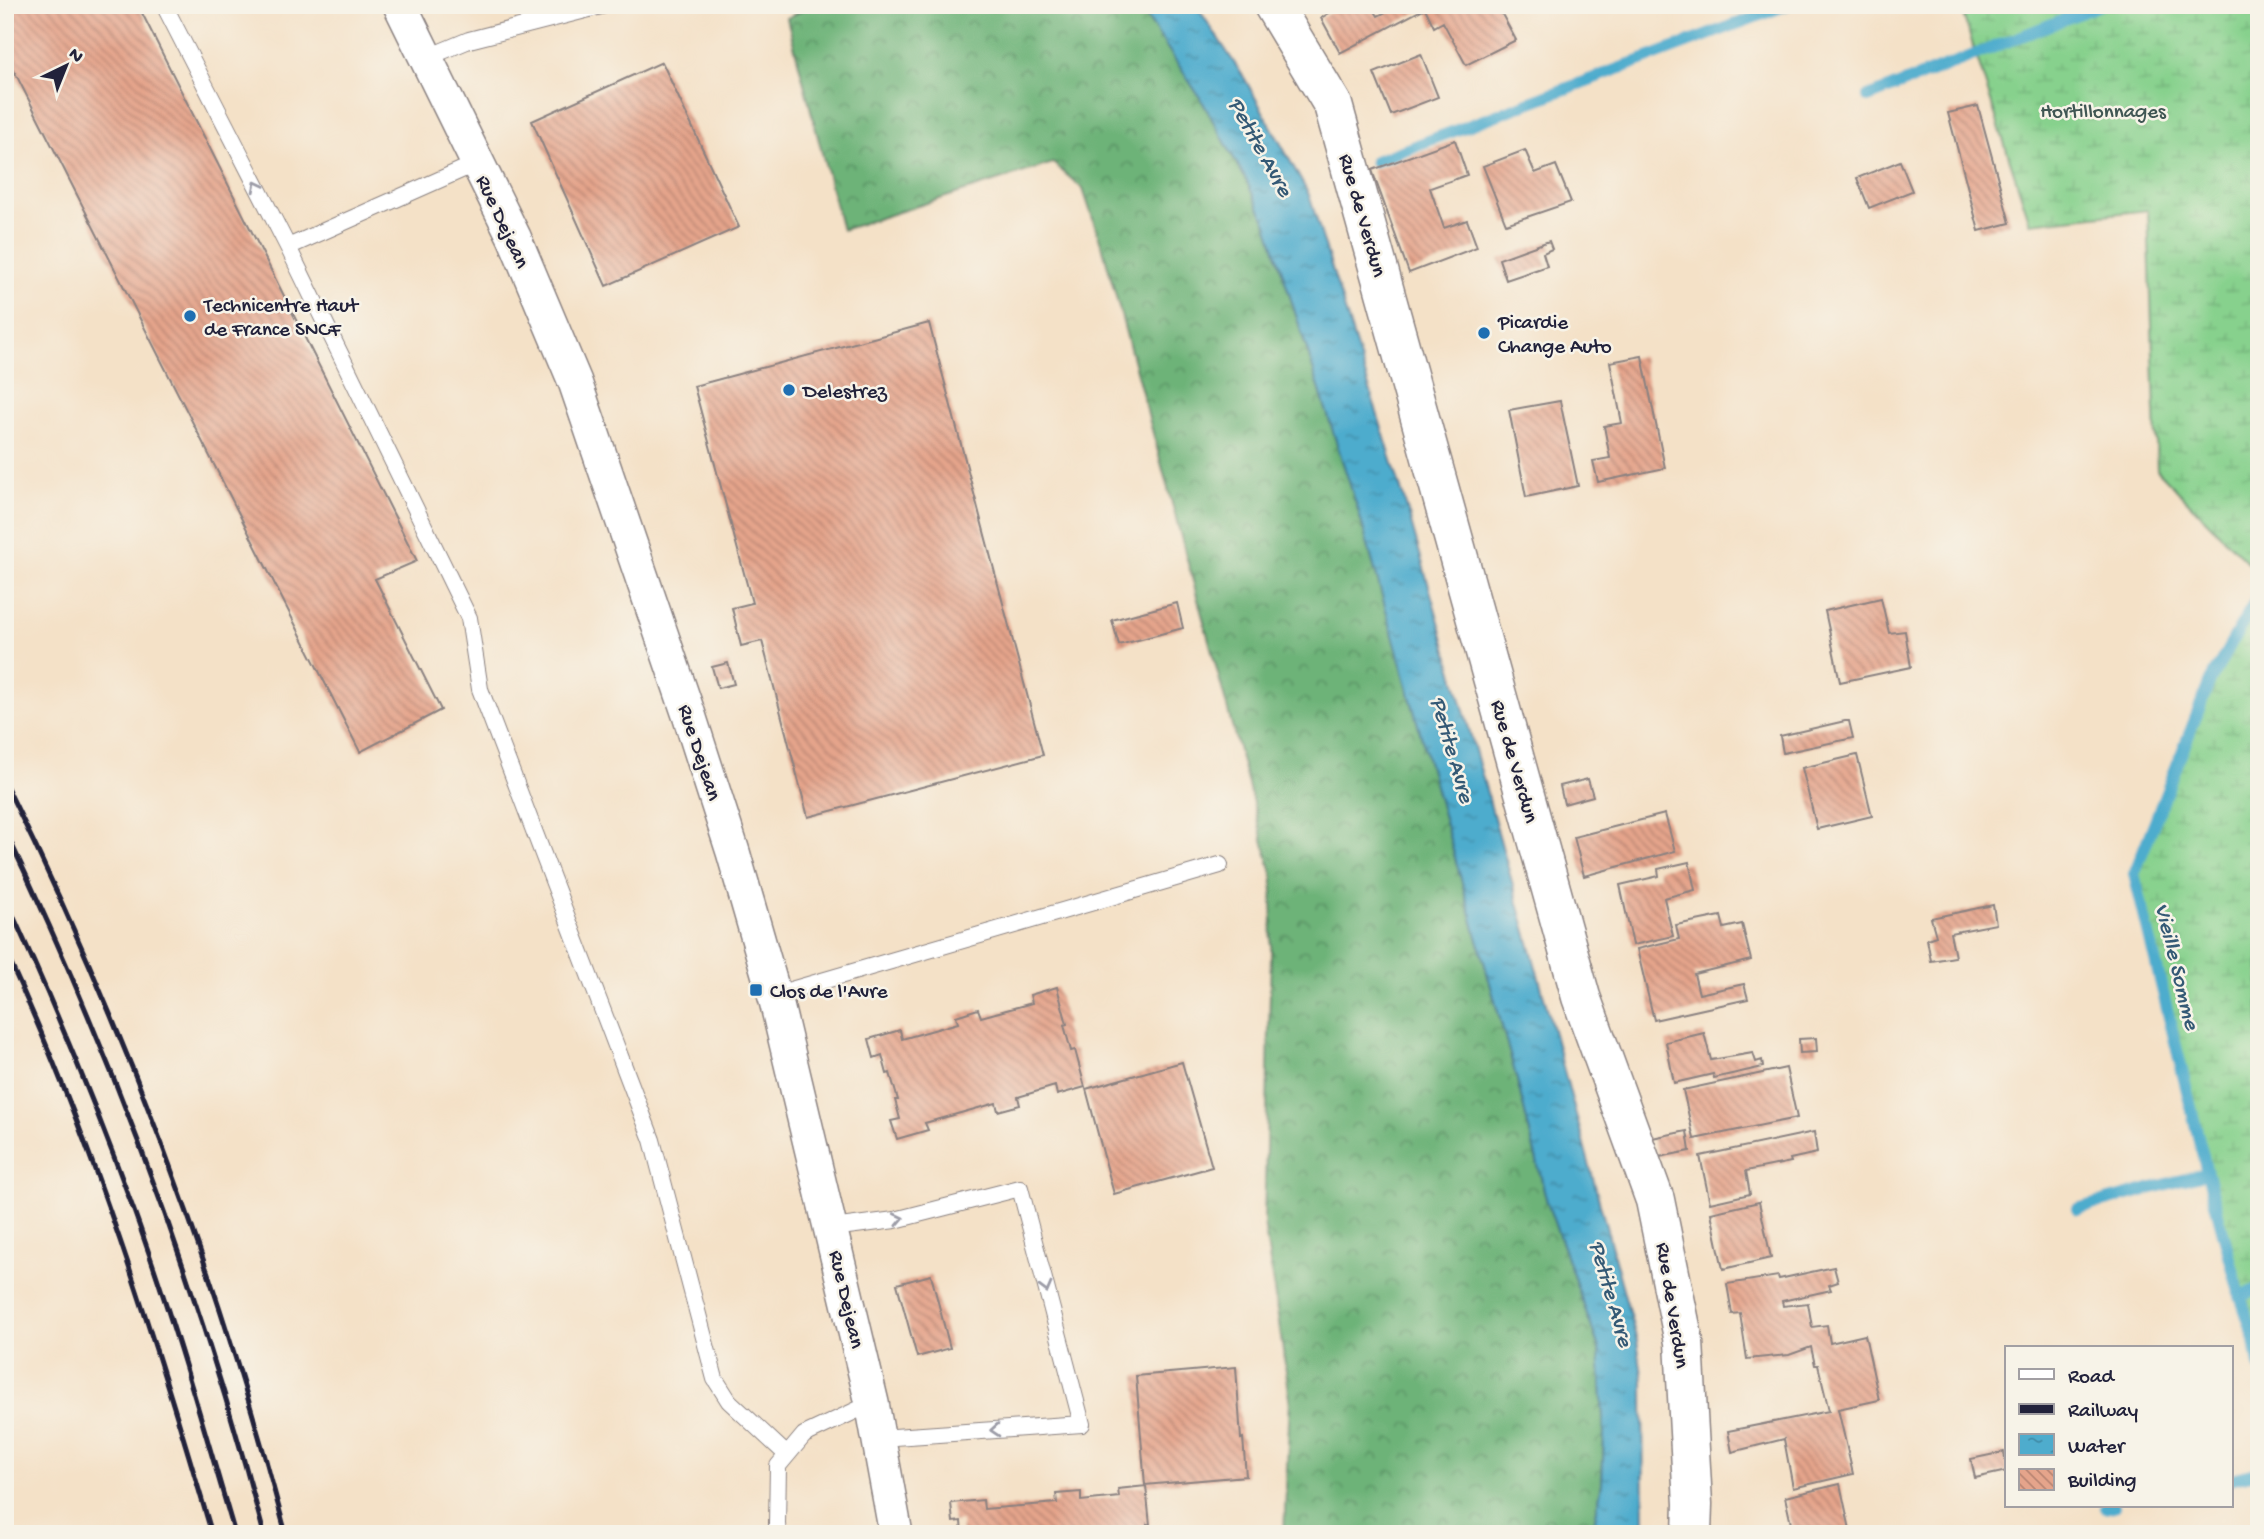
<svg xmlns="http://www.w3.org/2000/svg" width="2264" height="1539" viewBox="0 0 2264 1539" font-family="'Gochi Hand',sans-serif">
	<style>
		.forest { fill: url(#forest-crowns); stroke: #486a5a; stroke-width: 2 }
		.wetland { fill: url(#wetland-marsh); stroke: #547a64; stroke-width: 2 }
		.water { fill: url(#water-ripples); stroke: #386784; stroke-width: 2 }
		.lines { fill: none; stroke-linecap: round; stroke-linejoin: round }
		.stream { stroke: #4eaccd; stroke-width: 12 }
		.building { fill: url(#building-back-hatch) }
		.lane-casing { stroke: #8b8281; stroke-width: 18 }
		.street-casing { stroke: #8b8281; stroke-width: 36 }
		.secondary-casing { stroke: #8b8281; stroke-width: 41 }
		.lane { stroke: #fff; stroke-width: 16 }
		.street { stroke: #fff; stroke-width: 33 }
		.secondary { stroke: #fff; stroke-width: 38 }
		.rail { stroke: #22223b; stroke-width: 5 }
		.oneway { stroke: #9c9ca7 }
		.poi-dot { fill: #1f6fb2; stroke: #f7f3e8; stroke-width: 2.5 }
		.labels { text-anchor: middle; stroke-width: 5; stroke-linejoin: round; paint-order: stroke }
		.park-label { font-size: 21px; fill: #405754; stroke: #f7f3e8 }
		.street-label { font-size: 21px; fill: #22223b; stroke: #f7f3e8 }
		.poi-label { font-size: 21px; fill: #22223b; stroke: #f7f3e8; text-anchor: start }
		.water-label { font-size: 23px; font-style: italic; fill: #345975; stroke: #f7f3e8 }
	</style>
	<defs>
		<pattern id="forest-crowns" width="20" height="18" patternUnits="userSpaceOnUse" patternTransform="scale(1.75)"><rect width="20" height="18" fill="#6db378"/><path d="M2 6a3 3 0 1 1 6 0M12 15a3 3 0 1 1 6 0" fill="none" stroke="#599164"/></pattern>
		<pattern id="wetland-marsh" width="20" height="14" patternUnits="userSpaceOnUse" patternTransform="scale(1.75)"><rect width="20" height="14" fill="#87d18d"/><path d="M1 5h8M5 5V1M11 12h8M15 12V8" fill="none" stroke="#74b37b"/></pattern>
		<pattern id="water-ripples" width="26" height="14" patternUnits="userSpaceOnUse" patternTransform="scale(1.75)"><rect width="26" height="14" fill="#4eaccd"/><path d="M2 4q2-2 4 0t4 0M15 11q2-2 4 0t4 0" fill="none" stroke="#408ca8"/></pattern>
		<pattern id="building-back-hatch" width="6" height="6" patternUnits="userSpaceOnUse" patternTransform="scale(1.75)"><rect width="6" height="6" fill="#e5a48b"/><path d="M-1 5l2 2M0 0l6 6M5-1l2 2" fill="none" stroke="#b98573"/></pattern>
	</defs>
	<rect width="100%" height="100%" fill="#f7f3e8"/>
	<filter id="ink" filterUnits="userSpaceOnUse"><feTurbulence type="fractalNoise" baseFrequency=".0143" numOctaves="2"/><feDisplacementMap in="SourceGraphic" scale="14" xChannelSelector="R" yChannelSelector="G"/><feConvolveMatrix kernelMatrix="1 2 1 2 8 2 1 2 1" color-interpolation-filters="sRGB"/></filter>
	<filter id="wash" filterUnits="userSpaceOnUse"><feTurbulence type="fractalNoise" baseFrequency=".00686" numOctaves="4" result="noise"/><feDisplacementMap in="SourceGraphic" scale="28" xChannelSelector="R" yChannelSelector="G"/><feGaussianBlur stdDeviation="1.57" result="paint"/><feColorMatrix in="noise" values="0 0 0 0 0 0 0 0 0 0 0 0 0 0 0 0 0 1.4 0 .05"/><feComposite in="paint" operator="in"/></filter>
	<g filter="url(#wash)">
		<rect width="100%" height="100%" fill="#f4e1c7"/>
		<path class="forest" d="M813,5H1139L1201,99L1245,178L1267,224L1359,513L1517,1080L1547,1202L1599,1348L1604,1434L1602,1484L1592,1534H1284L1290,1398L1264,1223L1273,877L1104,252L1083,189L1053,163L842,230L787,18Z"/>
		<path class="wetland" d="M1960,5H2259V574L2157,470L2148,210L2030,223Z
			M2259,594V1366L2255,1340L2240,1296L2207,1173L2134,874L2210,681Z"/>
		<path class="water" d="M1139,5H1196L1245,79L1309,195L1409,515L1539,978L1637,1341L1643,1381L1644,1534H1592L1602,1484L1604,1434L1599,1348L1547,1202L1517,1080L1359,513L1267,224L1245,178L1201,99Z"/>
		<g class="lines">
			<path class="stream" d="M1868,97L2100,5
				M1375,161L1787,5
				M2259,594L2210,681L2134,874L2207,1173L2240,1296L2255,1340L2259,1366
				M2077,1209L2207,1173
				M2240,1296L2259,1289
				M2231,1479L2259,1472
				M2105,1508L2114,1506"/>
		</g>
		<g id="blocks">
			<path class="building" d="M5,5H138L417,561L375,579L441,710L360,752L5,53Z
				M1343,5H1371L1378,16L1396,7L1395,5H1497L1516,40L1466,65L1443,22L1434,27L1425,8L1340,53L1321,18Z
				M1421,54L1438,97L1391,115L1374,73Z
				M662,62L739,227L606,286L532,121Z
				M1978,106L2010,223L1979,231L1948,113Z
				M1455,140L1467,175L1430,188L1444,228L1467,220L1477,247L1409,273L1372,170Z
				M1525,150L1535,173L1556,165L1571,202L1506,224L1483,166Z
				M1900,161L1912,191L1869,208L1857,178Z
				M1549,241L1552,249L1543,253L1547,266L1506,280L1499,259Z
				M929,323L1043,755L808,817L762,641L741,646L732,608L752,603L694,386Z
				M1642,356L1665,468L1598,482L1593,461L1610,458L1604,426L1622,423L1610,362Z
				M1560,401L1578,486L1526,497L1509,410Z
				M1881,598L1889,633L1905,631L1911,667L1840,682L1825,611Z
				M1177,603L1183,628L1119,645L1112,620Z
				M728,663L734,684L718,688L712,667Z
				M1845,721H1849L1853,738L1783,753L1780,736Z
				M1857,755L1872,816L1817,829L1802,768Z
				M1588,779L1593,796L1564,804L1560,786Z
				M1665,814L1675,851L1584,876L1574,837Z
				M1689,862L1695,890L1664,898L1673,936L1633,945L1620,885L1659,876L1658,869Z
				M1993,905L1996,924L1950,933L1955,957L1931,961L1927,939L1936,936L1931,918Z
				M1721,916L1724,928L1742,924L1751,960L1694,974L1699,994L1744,984L1748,999L1654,1020L1637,949L1679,939L1676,925Z
				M1057,987L1067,1024L1064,1025L1071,1051L1075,1050L1085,1087L1057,1095L1055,1086L1018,1097L1020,1105L998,1111L996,1103L925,1123L928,1130L897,1139L891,1121L900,1119L895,1100H898L890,1073L887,1074L882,1055L874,1058L869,1039L900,1030L902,1039L958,1023L956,1016L978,1009L981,1017L1032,1003L1030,995Z
				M1704,1033L1711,1060L1753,1053L1756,1062L1762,1060L1763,1067L1714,1078L1713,1074L1674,1083L1666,1042Z
				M1816,1038L1817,1052L1800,1053L1799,1039Z
				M1182,1062L1212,1167L1114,1194L1086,1089Z
				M1786,1068L1797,1118L1694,1139L1683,1090Z
				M1687,1131L1690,1151L1659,1157L1652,1138Z
				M1814,1132L1817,1153L1790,1159L1791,1162L1746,1171L1750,1194L1710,1203L1700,1156Z
				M1759,1202L1771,1258L1723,1269L1711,1213Z
				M1834,1267L1838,1282L1829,1285L1831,1290L1782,1301L1783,1306L1808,1303L1812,1327L1827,1325L1830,1343L1865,1335L1879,1400L1838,1409L1853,1474L1793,1488L1784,1439L1732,1452L1728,1431L1829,1411L1818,1365H1815L1811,1347L1789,1355L1747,1359L1740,1313L1732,1314L1727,1284L1778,1276L1779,1279Z
				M931,1275L950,1348L917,1357L897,1284Z
				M1236,1367L1241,1439L1243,1438L1246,1476L1145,1485L1136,1376Z
				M2004,1452L2007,1471L1975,1478L1971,1459Z
				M1840,1484L1851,1534L1793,1533L1785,1497Z
				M1146,1486L1150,1525L1147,1524V1534H962L961,1521L953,1522L951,1503L983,1500L984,1509L1057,1503L1056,1494L1081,1492V1501L1119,1497L1118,1489Z"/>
		</g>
	</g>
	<g filter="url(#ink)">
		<use href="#blocks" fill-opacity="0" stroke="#8b8281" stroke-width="2"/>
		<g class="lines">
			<defs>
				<path id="lane" d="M164,5L288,247L469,618L480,689L652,1140L715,1379L729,1401L787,1455
					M426,58L469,40L605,5
					M288,247L477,163
					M774,995L1220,865
					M832,1228L895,1220L1020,1188L1082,1424L880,1438
					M778,1534L777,1524L778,1466L804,1435L872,1403"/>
				<path id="street" d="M400,5L514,237L575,382L689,715L733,852L776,1001L872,1403L896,1534"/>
				<path id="secondary" d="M1273,5L1333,105L1581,997L1655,1200L1684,1342L1693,1504L1692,1534"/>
			</defs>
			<use href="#lane" class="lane-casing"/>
			<use href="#street" class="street-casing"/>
			<use href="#secondary" class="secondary-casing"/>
			<use href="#lane" class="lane"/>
			<use href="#street" class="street"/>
			<use href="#secondary" class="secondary"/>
			<path class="rail" d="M5,783C124,1024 218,1274 286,1534
				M5,830C113,1056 200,1291 264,1534
				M5,898C52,1000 95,1103 133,1208C172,1315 203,1425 235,1534
				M5,951C92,1138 154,1336 212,1534"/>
		</g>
		<defs><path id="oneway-chevron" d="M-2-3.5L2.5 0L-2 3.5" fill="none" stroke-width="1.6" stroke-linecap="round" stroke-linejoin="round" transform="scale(1.75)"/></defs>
		<g class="oneway">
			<use href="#oneway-chevron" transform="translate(257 186) rotate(-117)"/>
			<use href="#oneway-chevron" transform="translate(899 1219) rotate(-12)"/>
			<use href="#oneway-chevron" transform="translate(1046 1288) rotate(75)"/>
			<use href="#oneway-chevron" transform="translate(995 1430) rotate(176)"/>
		</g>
	</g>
	<g class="poi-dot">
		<circle cx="190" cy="316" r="7"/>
		<circle cx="1484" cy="333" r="7"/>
		<circle cx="789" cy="390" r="7"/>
		<rect x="749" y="983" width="14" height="14" rx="3.5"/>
	</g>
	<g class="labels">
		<g class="park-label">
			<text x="2103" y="117">Hortillonnages</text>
		</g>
		<g class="street-label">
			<text transform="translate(1364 215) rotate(74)" y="7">Rue de Verdun</text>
			<text transform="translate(504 221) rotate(65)" y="7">Rue Dejean</text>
			<text transform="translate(701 752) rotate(72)" y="7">Rue Dejean</text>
			<text transform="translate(1516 761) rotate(74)" y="7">Rue de Verdun</text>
			<text transform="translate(848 1299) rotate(77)" y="7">Rue Dejean</text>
			<text transform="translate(1674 1305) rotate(81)" y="7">Rue de Verdun</text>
		</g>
		<g class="poi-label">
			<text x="204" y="311">Technicentre Haut<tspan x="204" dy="24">de France SNCF</tspan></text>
			<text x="1498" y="328">Picardie<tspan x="1498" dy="24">Change Auto</tspan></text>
			<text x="803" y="397">Delestrez</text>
			<text x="770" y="997">Clos de l'Avre</text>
		</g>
		<g class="water-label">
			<text transform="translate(1262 146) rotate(61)" y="8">Petite Avre</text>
			<text transform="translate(1454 749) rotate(74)" y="8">Petite Avre</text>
			<text transform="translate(2179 966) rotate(76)" y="8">Vieille Somme</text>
			<text transform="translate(1613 1293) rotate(74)" y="8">Petite Avre</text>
		</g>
	</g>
	<rect width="2264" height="1539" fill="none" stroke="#f7f3e8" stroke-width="28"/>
	<rect x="2005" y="1346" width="228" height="161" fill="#f7f3e8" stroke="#a29fa3" stroke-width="2"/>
	<rect x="2019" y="1369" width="35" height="10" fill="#ffffff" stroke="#a29fa3" stroke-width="2"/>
	<text x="2068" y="1382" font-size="21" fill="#22223b">Road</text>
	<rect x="2019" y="1404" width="35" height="10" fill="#22223b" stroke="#a29fa3" stroke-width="2"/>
	<text x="2068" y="1416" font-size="21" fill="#22223b">Railway</text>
	<rect x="2019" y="1434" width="35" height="21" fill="url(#water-ripples)" stroke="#a29fa3" stroke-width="2"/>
	<text x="2068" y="1452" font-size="21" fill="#22223b">Water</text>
	<rect x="2019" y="1469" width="35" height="21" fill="url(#building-back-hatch)" stroke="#a29fa3" stroke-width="2"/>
	<text x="2068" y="1486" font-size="21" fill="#22223b">Building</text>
	<g transform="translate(66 66) rotate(43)" stroke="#f7f3e8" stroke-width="5" paint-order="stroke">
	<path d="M0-5L12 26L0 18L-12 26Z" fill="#22223b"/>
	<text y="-10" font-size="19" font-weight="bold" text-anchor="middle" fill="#22223b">N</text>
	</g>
</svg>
